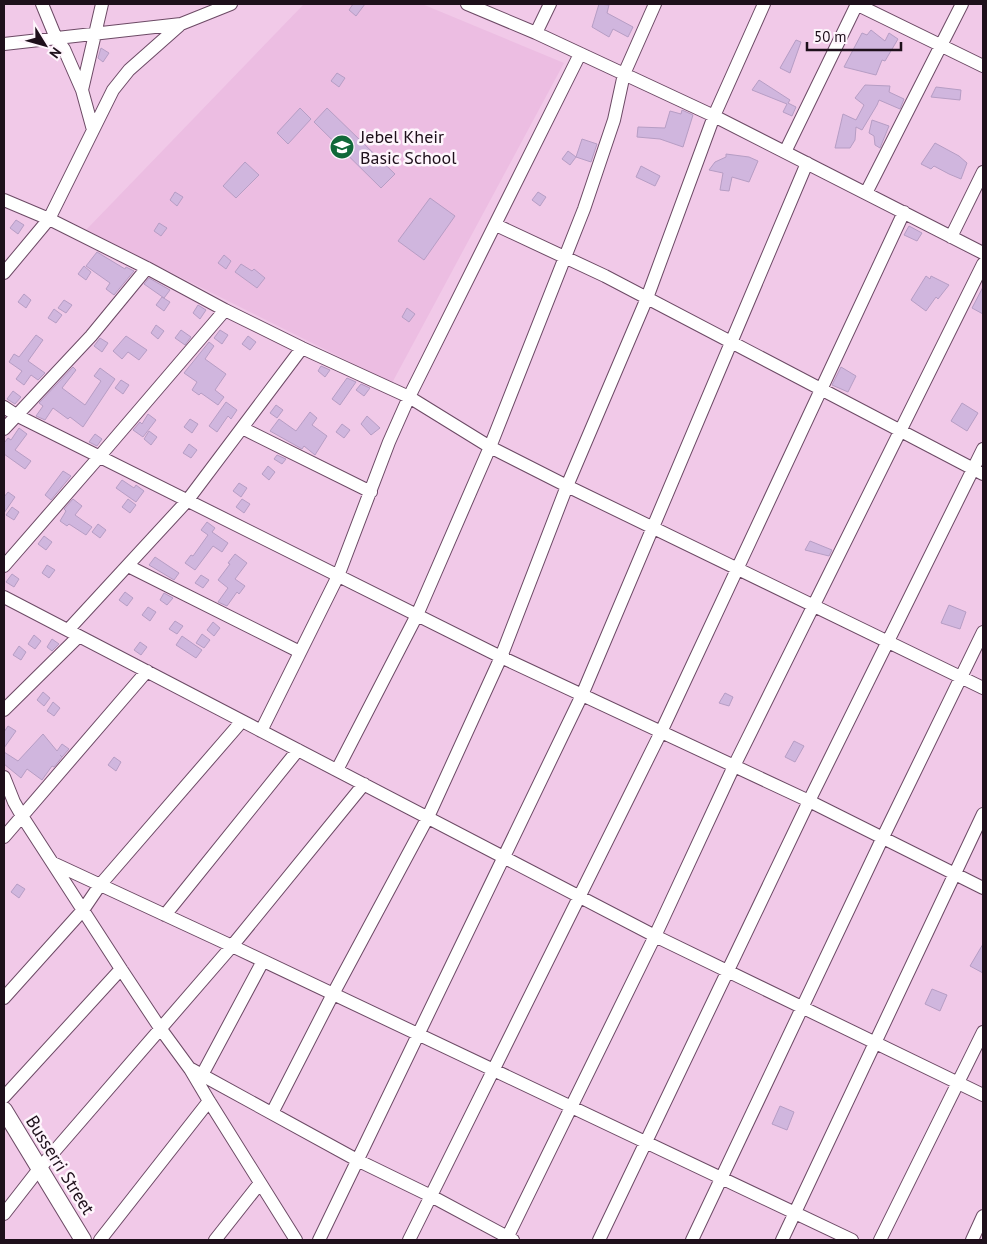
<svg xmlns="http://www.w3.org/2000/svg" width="987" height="1244" viewBox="0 0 987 1244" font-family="'PT Sans',sans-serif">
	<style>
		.built { fill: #ecbde2 }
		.building { fill: #d0b6de; stroke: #b69dc4 }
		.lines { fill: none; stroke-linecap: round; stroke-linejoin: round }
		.minor-casing { stroke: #6c4a65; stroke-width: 14 }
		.major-casing { stroke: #6c4a65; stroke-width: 18 }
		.minor { stroke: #fff; stroke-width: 12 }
		.major { stroke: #fff; stroke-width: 16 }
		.labels { text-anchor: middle; stroke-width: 5; stroke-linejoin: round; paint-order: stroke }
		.poi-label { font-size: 18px; fill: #1e101b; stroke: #fef5fc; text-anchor: start }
		.street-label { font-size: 18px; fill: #1e101b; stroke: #fef5fc }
	</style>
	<rect width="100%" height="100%" fill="#f1c9e8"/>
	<path class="built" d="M304,4H422L564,63L392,383L86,230Z"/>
	<path class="building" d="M353,4H365L356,16L349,10Z
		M599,4L609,5L607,13L633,27L628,37L613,29L609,37L592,27Z
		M871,30L885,41L889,33L898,39L885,61L882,60L876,75L844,67L862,33L867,35Z
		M796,40L801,42L790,73L780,68Z
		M101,48L109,53L103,62L98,58Z
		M337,73L345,78L339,87L331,81Z
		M759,80L790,100L788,103L796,107L792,116L783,112L787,104L752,90Z
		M865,85L890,86L889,92L904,99L900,109L879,100L877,105L862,130L856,127L855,140L850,148H835L843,114L856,120L864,105L855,98Z
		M936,87L961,90L960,100L931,97Z
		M300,108L311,119L288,144L277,133Z
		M327,108L395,174L381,188L314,122Z
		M682,110L693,115L683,147L660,139L637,137L638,127L665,128L670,111L681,114Z
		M872,120L889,126L880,148L875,145L874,136L869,133Z
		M582,139L597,144L591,162L576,157L570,165L562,159L568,151L576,157Z
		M935,143L959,156L967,163L961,179L949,174L934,166L931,169L921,164Z
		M726,154L749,157L758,161L749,182L732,177L729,191L720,190L723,173L709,170L715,162L726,157Z
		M245,162L259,175L236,198L223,186Z
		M641,166L660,176L655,186L636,177Z
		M175,192L183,197L177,206L170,200Z
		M538,192L546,197L540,206L532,200Z
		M430,198L455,216L424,260L398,241Z
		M16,220L24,225L18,234L10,228Z
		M159,223L167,228L161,236L154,231Z
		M909,226L922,233L917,241L904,235Z
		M97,252L125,269L126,267L134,271L114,295L106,289L110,283L86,266Z
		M224,255L231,261L226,269L218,263Z
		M241,264L252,271L254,269L265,278L257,288L235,272Z
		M84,266L91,272L86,280L78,274Z
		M926,276L930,279L931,276L949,285L938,299L936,297L926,311L911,300Z
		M149,278L170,290L164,298L144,284Z
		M983,287V314L972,308Z
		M24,294L31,300L26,308L18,302Z
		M162,297L170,302L164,311L156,305Z
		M64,300L72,305L66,313L58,308Z
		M198,305L206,310L200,319L193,313Z
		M407,308L415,314L409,322L402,317Z
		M54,309L62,315L56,323L48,318Z
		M156,325L164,331L158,339L151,333Z
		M181,330L191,337L185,345L175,338Z
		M220,330L228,335L222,344L214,338Z
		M36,335L43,340L28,361L45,373L38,380L31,375L24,385L16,379L22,371L9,362L14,354L19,357Z
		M126,336L147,350L139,360L128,352L122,359L113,351Z
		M248,336L256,342L250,350L242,344Z
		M100,338L108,343L102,352L94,346Z
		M209,342L214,346L205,359L226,374L215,390L224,397L218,405L201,393L199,395L192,390L197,382L184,373Z
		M321,366L330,370L325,377L318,371Z
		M73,367L76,370L62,388L85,405L101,381L94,376L100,368L115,379L83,427L70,417L68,419L53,408L45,420L36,416L43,406L39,403Z
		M841,367L856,376L848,392L832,385Z
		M347,378L356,382L340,405L332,399Z
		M121,380L129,385L123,394L115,388Z
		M361,384L370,388L364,396L356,390Z
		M13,391L21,397L15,404L7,399Z
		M226,402L237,410L231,419L228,416L217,432L209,426Z
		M962,403L978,413L967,431L951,421Z
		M276,405L283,410L277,418L270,413Z
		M310,412L317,418L312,425L327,436L315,455L304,446L302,449L270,431L279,419L296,431Z
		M148,414L156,420L143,437L133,430L140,422L142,424Z
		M367,416L380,428L371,435L361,424Z
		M190,419L198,424L192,433L184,427Z
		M342,424L350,430L344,438L336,432Z
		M19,428L27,434L15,450L31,461L25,469L4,454V443L8,438L11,440Z
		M149,431L157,437L151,445L144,439Z
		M95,434L102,439L97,446L89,442Z
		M189,444L197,450L191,458L183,453Z
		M277,455L286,459L282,464L274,459Z
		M268,466L275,472L269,480L262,474Z
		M63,471L71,476L51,500L45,495Z
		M122,480L134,488L136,485L144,491L136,502L116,488Z
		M239,483L247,488L241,497L233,491Z
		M8,492L15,497L4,513V497Z
		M73,499L82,506L75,515L92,527L86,535L69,524L67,526L60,521L66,511L64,509Z
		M128,499L136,505L130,513L122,507Z
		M242,499L250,504L244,513L236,507Z
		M12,507L19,512L14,520L6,515Z
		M207,522L215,528L212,532L228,543L222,552L213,546L195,570L185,563L191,555L193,556L208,535L201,530Z
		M98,524L106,530L100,538L92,532Z
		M44,536L52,542L46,550L38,544Z
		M810,541L832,550L829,556L805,550Z
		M235,554L247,563L235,579L245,586L239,594L237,592L227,606L218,602L228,588L218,580L230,564L228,563Z
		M155,557L179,573L174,580L149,565Z
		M47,565L55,570L49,578L42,573Z
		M12,574L19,579L14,587L6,582Z
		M201,575L209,580L203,588L195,583Z
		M125,592L133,598L127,606L119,600Z
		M164,593L173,598L167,605L160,600Z
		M949,605L966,612L960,629L941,623Z
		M148,607L156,612L150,621L142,615Z
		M175,621L183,626L177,634L169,629Z
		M213,622L220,628L214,636L207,630Z
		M202,634L210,640L204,648L196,643Z
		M34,635L41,641L35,649L28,644Z
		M182,636L202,650L196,658L176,645Z
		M52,639L59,644L52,651L47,647Z
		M140,642L147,647L141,655L134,650Z
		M19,646L26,652L21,660L13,655Z
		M43,692L50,698L44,706L37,700Z
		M725,693L733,697L729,706L719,703Z
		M53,702L60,708L54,716L47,711Z
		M8,726L16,731L4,748V732Z
		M43,734L57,751L62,744L69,749L62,757L60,755L62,757L59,761L54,767L52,766L42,780L27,769L21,778L4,764V752L18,761Z
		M794,741L804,746L795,762L785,757Z
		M114,757L121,762L116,771L108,765Z
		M17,884L25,889L19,898L11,892Z
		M983,944V973L970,966Z
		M932,989L947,995L940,1011L925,1004Z
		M780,1106L794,1112L787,1130L772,1124Z"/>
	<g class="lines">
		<defs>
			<path id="minor" d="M42,4L56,38L64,49L82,90L93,130
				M467,4L536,33L714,116L983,253
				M856,4L983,66
				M536,33L550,4
				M4,44L181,24L231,4
				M82,90L102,4
				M785,152L857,4
				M866,193L962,4
				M4,200L49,219L147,268L225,310L302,348L409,397L490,447L567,486L983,688
				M496,225L605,276L983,474
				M951,237L983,172
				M4,273L49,219L113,90L129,70L181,24
				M4,407L16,415L501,657L809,801L983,888
				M242,428L371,492
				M4,429L91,336L147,268
				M4,566L99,457L225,310
				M128,566L300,652
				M4,597L655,936L983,1095
				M68,630L187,501L302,348
				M4,710L79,636
				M261,731L338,576L389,442L409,397L580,54
				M337,770L417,615L490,447L584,209L614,120L624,74L655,4
				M4,777L14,802L22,816L121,969L160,1028L190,1069L209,1101L296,1240
				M4,837L147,671
				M53,863L232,946L364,784
				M165,915L298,750
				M4,998L83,910L100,885L242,721
				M191,1069L357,1160L431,1196L513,1240
				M202,1075L263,961
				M4,1097L121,969
				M272,1113L333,994L428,817L501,657L567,486L647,298L714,116L764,4
				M4,1214L39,1169L232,946L852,1240
				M100,1240L209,1101
				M215,1240L260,1183
				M319,1240L582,695L807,163
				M409,1240L661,732L904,212
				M506,1240L655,936L734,766L983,264
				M599,1240L809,801L983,449
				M692,1240L883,837L983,632
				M782,1240L983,814
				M880,1240L983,1032
				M972,1240L983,1216"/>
			<path id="major" d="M4,1110L83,1240"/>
		</defs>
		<use href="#minor" class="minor-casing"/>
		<use href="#major" class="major-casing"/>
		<use href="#minor" class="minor"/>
		<use href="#major" class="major"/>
	</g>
	<defs>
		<symbol id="school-disc" viewBox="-11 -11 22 22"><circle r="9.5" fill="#116839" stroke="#fef5fc"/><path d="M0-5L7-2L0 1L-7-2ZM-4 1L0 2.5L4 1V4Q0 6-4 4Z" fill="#fff"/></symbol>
	</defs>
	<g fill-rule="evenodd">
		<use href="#school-disc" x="328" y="133" width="28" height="28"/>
	</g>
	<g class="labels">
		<g class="poi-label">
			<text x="360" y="143">Jebel Kheir<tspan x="360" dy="21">Basic School</tspan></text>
		</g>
		<g class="street-label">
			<text transform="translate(60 1165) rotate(58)" y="6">Busserri Street</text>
		</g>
	</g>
	<rect width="987" height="1244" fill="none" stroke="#1e101b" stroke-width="10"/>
	<g transform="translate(45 45) rotate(127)" stroke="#fef5fc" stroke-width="4" paint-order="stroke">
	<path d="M0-4L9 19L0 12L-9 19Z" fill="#1e101b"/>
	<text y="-8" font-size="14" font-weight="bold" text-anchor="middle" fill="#1e101b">N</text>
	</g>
	<path d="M807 42v8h94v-8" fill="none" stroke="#1e101b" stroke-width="2.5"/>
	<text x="814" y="42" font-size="15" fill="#1e101b" stroke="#fef5fc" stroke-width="4" paint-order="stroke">50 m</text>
</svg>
